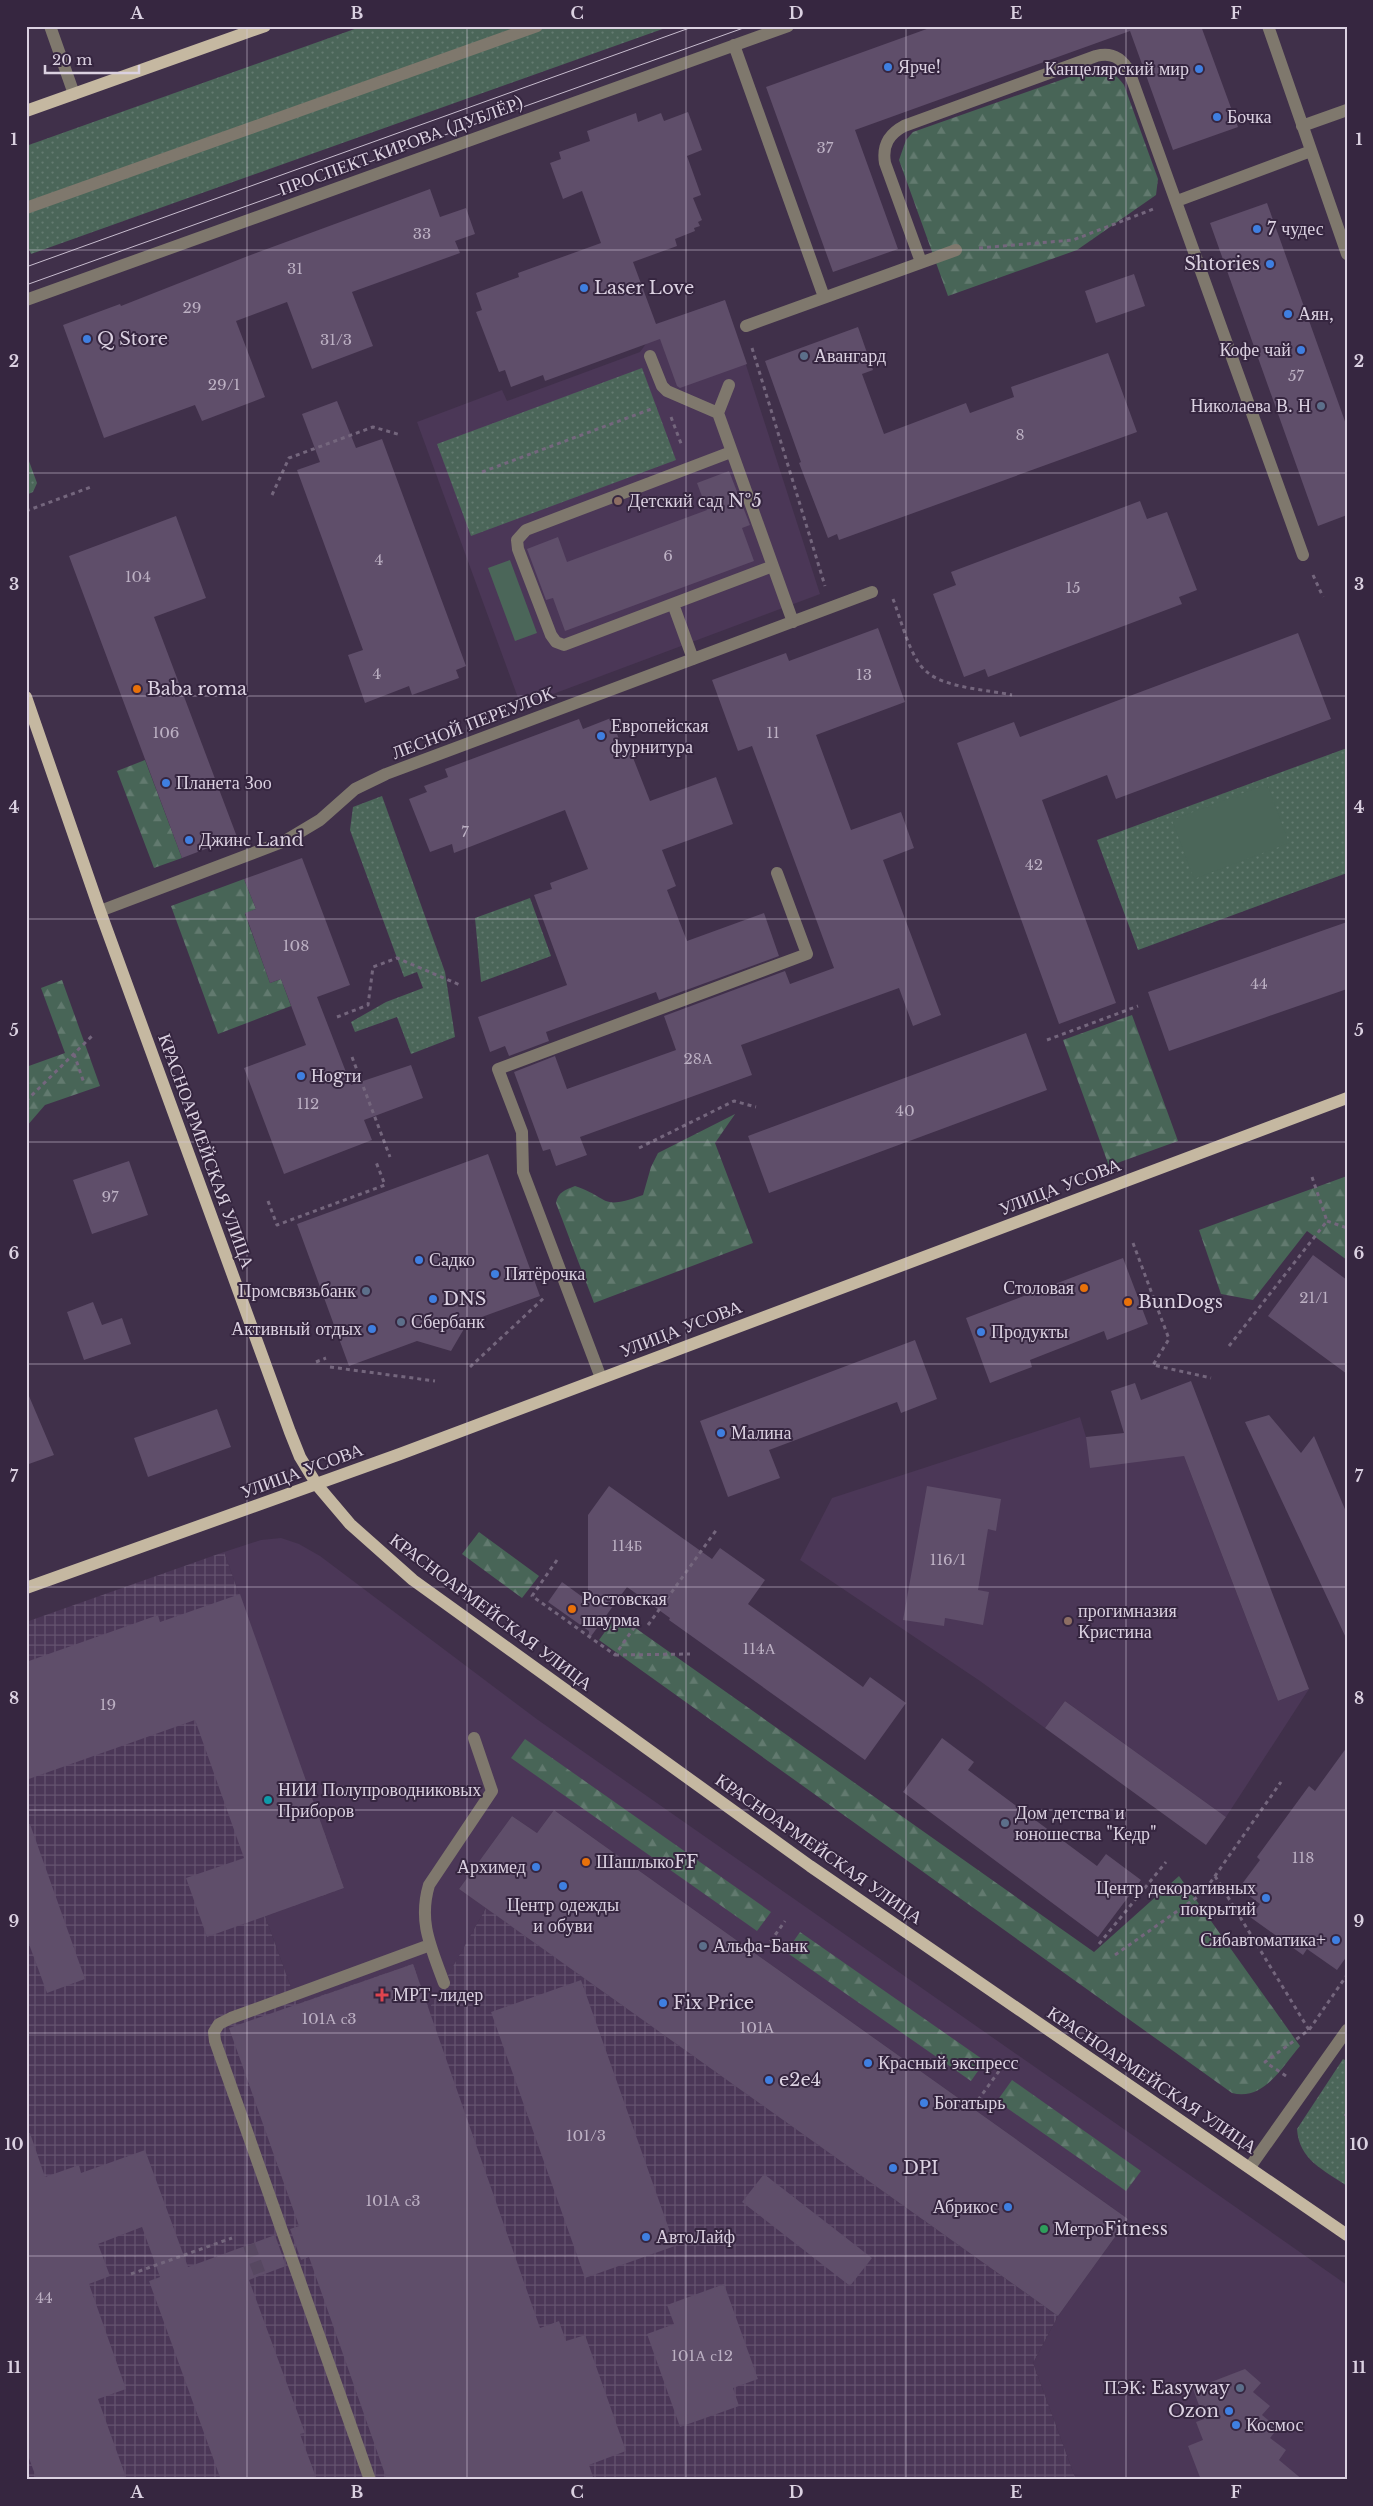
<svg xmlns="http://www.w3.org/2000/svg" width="1373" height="2506" viewBox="0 0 1373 2506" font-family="'Libre Baskerville',serif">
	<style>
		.built { fill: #4b3757 }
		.industrial { fill: url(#industrial-grid) }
		.grass { fill: url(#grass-dots) }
		.forest { fill: url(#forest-firs) }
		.pitch { fill: #4b6659 }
		.building { fill: #5f4e6a }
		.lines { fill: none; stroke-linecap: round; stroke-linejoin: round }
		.minor-tunnel { stroke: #574861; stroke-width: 12; stroke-dasharray: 12 6; stroke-linecap: butt }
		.path { stroke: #74667d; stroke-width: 3; stroke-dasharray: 4 4; stroke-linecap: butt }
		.minor { stroke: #7f786d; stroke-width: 12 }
		.major { stroke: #c5b8a1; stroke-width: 12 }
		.tram { stroke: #c8bdcf; stroke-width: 1 }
		.grid { fill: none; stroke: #dbd1e1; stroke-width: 1; stroke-opacity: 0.55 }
		.shop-dot { fill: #3f7fe0; stroke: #362640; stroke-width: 2 }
		.service-dot { fill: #5c6f8a; stroke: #362640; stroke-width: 2 }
		.education-dot { fill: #8d6e63; stroke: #362640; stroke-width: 2 }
		.food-dot { fill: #e8710a; stroke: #362640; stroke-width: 2 }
		.culture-dot { fill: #0f9aa8; stroke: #362640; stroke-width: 2 }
		.health-dot { fill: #e0444e; stroke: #362640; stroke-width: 2 }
		.leisure-dot { fill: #2e9e5b; stroke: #362640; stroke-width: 2 }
		.labels { text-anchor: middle; stroke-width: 4; stroke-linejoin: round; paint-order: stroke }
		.number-label { font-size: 15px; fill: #bcb0c3 }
		.poi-label { font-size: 18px; fill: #dbd1e1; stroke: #362640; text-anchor: start }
		.street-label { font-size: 18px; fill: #dbd1e1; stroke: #362640 }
		.neatline { fill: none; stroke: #dbd1e1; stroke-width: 2 }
		.grid-label { font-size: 16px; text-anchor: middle; font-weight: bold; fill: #dbd1e1 }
	</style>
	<defs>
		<pattern id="industrial-grid" width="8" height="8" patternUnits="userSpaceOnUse" patternTransform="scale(1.25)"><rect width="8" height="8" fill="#4b3757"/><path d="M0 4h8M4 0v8" fill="none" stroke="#64536f"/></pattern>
		<pattern id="grass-dots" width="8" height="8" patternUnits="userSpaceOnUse" patternTransform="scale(1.25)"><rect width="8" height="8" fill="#4b6659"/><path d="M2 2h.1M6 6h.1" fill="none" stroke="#647b71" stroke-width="1.8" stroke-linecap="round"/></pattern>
		<pattern id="forest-firs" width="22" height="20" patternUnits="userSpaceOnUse" patternTransform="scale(1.25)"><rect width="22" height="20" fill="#486557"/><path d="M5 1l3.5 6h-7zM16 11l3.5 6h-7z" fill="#627a6f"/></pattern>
	</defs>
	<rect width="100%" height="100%" fill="#40304a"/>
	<path class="built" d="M725,300L820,594L521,706L417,422L502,390L507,401L640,352L661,323Z
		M1080,1417L1086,1437L1184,1456L1278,1701L1309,1689L1226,1817L1065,1701L1045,1728L980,1681L800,1560L832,1498Z
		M281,1538L299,1544L320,1556L538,1720L1347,2285V2480H1076L1033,2363L1058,2316L1128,2219L554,1810L537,1833L512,1816L459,1889L486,1908L429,2010L297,2004L265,1916L344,1888L224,1552L261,1540Z"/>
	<path class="industrial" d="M224,1552L344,1888L265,1916L297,2004L413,1964L429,2009L486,1908L1058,2316L1033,2363L1076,2480H26V1622Z"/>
	<path class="grass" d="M363,26H671L31,254L26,242V146Z
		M642,368L676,460L471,536L437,444Z
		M26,453L37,483L33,492L26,495Z
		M1347,748V873L1138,950L1097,840Z
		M382,796L445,972L455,1037L411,1054L397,1017L355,1032L351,1022L386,1002L423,988L417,972L404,977L350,830L353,807Z
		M530,898L551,956L481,982L475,918Z
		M1343,2059L1347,2061V2186C1324,2170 1299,2160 1297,2129Z"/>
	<path class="forest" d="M1095,68C1109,70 1116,74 1124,85L1158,179L1156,195L1077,250L948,296L899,160L906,140L913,132Z
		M145,760L182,858L154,868L117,771Z
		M244,879L256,909L245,914L270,983L281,979L291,1006L218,1034L171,906Z
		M62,980L100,1086L45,1105L26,1127V1067L65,1053L41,988Z
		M1132,1015L1178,1141L1109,1166L1063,1040Z
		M735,1114L715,1143L753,1243L594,1303L556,1203C558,1192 565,1190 575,1186C611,1198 599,1211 643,1195L651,1167L658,1153Z
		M1347,1176V1260L1307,1231L1253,1300L1221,1294L1199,1230Z
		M479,1532L539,1576L522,1598L462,1554Z
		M617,1615L1094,1952L1179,1876L1300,2046C1282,2067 1264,2101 1232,2093L599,1640Z
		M525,1739L771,1912L757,1931L511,1758Z
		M800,1932L985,2061L971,2081L786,1952Z
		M1012,2080L1141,2171L1126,2191L997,2101Z"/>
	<path class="pitch" d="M510,560L537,633L515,641L488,568Z
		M1267,784L1289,843L1194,879L1172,820Z"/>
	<path class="building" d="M935,26H1201L1238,127L1173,150L1130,31L855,130L898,249L833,272L766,87Z
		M688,112L702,150L687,156L701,195L693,198L702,220L698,222L700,226L694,228L695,231L675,239L677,246L633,262L656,324L725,300L747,364L680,388L677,386L660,339L545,381L543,375L511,387L505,370L499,372L476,312L482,310L476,293L519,277L518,273L601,243L582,191L563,199L550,163L561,159L559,152L590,141L587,131L636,113L638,122L661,113L664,121Z
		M430,189L440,217L466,208L475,234L455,241L460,253L352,292L373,346L312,369L287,302L236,321L265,397L202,421L195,405L104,438L63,325L120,304L121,306L248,256Z
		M1267,203L1347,427V515L1318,526L1210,223Z
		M1134,274L1145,306L1096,323L1085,291Z
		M858,327L873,370L862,374L884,434L966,403L970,413L1014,397L1011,387L1108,353L1137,432L839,540L837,534L828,538L799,463L801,462L765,361Z
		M337,401L356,448L382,439L466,666L456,670L459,678L412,695L409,686L365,703L348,655L363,650L297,470L320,462L302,414Z
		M729,471L750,525L742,528L754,561L565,631L553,598L546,600L527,549L558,537L567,562L707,510L697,483Z
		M1140,501L1147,519L1167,512L1197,590L1179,597L1182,604L988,677L985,669L964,677L933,594L956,585L951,572Z
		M176,516L206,598L154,617L237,837L182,858L69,556Z
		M878,628L905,702L816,735L851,830L901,812L914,848L883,860L941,1015L913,1026L899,988L741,1045L752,1075L580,1137L587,1155L556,1166L550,1149L543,1151L514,1072L555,1056L567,1089L676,1050L664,1016L785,971L790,984L834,968L752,746L738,751L712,680L786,653L789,661Z
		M1298,633L1331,719L1116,799L1107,775L1042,800L1116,1003L1059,1024L957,743L1014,722L1020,737Z
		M611,718L622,747L628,745L650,801L716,777L733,824L662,850L676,886L667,890L687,941L764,913L779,956L659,1000L656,992L546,1032L549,1041L509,1056L505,1046L490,1052L478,1017L567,985L534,895L552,889L550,883L588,869L565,810L454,853L452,844L430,852L409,799L427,792L424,786L448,777L445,769L579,719L583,729Z
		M302,858L350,985L317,997L351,1085L411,1065L423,1098L364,1120L372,1140L284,1174L244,1068L306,1045L281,979L270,983L245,913L256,909L244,879Z
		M1347,922V989L1169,1051L1148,992Z
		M1026,1033L1047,1090L769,1193L748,1136Z
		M488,1154L540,1296L468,1322L451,1351L417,1341L349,1366L297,1224Z
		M129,1161L148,1215L92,1234L73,1180Z
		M1313,1255L1347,1280V1374L1268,1316Z
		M1123,1258L1148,1324L1107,1340L1104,1331L1030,1360L1032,1367L990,1383L966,1318Z
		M93,1302L102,1325L122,1318L131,1344L84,1360L67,1312Z
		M915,1340L937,1399L901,1413L897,1402L769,1450L780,1478L728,1497L700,1421Z
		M1191,1381L1309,1689L1278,1701L1184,1456L1090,1468L1086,1437L1124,1433L1111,1391L1135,1383L1141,1400Z
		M26,1389L54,1455L26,1465Z
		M217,1409L231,1447L148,1477L134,1438Z
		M1269,1415L1301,1453L1314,1436L1347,1514V1640L1245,1422Z
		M609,1486L712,1559L720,1548L765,1580L748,1604L863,1687L870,1677L906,1703L865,1760L669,1620L670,1618L627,1587L589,1639V1631L548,1602L562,1582L588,1601V1515Z
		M927,1486L1001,1499L996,1531L988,1529L978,1590L989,1592L983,1625L945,1618L944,1626L903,1620Z
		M240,1594L344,1888L207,1937L186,1878L244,1858L195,1720L26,1780V1662L158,1615L160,1622Z
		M1065,1701L1226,1817L1206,1845L1045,1728Z
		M942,1738L974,1762L968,1770L1097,1866L1106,1854L1141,1880L1098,1937L903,1792Z
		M1347,1747V1956L1337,1970L1307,1949L1303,1955L1250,1917L1260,1904L1239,1888L1260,1860L1257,1857L1309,1786L1315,1791Z
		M554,1810L1128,2219L1058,2316L459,1889L512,1816L537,1833Z
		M30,1824L85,1979L47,1993L26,1936V1825Z
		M413,1964L540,2328L559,2321L566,2341L585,2335L626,2451L589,2465L594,2480H387L309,2257L301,2260L290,2229L299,2226L229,2028Z
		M581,1980L675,2246L585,2278L491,2012Z
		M30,2133L45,2177L79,2165L81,2173L145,2150L188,2267L275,2235L286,2266L249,2280L305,2433L300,2434L317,2480H221L149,2281L160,2277L142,2227L98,2244L110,2276L89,2284L126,2389L98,2399L127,2480H37L26,2450V2134Z
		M764,2174L872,2258L850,2286L742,2202Z
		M724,2284L758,2379L733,2388L739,2406L680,2427L647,2334L674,2324L667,2305Z
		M1245,2369L1261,2383L1253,2392L1270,2406L1262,2415L1278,2428L1270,2438L1286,2450L1279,2460L1303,2480H1201L1188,2446L1203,2440L1196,2422L1204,2419L1193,2389Z"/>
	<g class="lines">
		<path class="minor-tunnel" d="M249,2245L260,2275"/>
		<path class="path" d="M979,248L1073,240L1156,208
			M752,348L825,586
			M671,417L682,446
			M482,472L654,408
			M272,495L289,458L373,427L401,435
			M26,511L91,487
			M1313,575L1323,597
			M893,599C901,619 910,659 927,672C945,688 989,690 1012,695
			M337,1017L368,1005L373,967L397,958L460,985
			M1047,1040L1138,1006
			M74,1054L84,1083
			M352,1057L390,1157
			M26,1101L93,1035
			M639,1148L734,1101L756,1107
			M1312,1177L1327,1221
			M268,1201L277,1225L385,1185L376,1162
			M1327,1221L1347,1228
			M1133,1243L1169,1339L1153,1365L1211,1378
			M1229,1346L1327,1221
			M316,1362L326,1358
			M330,1367L435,1381
			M470,1367L546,1296
			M557,1560L532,1596L615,1655L640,1619
			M648,1625L717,1529
			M615,1655L690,1654
			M1215,1876L1309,2030
			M1099,1944L1166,1862
			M766,1948L785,1921
			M1115,1955L1203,1893L1281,1782
			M1286,2076L1265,2062L1309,2030L1347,1975
			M978,2100L999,2071
			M1345,2116L1347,2113
			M131,2274L232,2238"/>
		<path class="minor" d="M50,26L74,94
			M1268,26L1347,254
			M734,45L824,297
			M1302,126L1347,110
			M1177,201L1311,151
			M26,208L537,26
			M921,262L885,163C882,145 889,134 904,126L1096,56C1111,52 1121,57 1129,71L1303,555
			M26,300L788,26
			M746,326L956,250
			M650,356L662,386L667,391L718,413L729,385
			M718,413L793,622
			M731,452L526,530L517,540L518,549L551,635L556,642L564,645L773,566
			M673,604L693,659
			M100,911L285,841L320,820L355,789L386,774L872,592
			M601,1378L523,1172L522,1132L498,1069L807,954L777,873
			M444,1983C431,1947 418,1922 429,1885L492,1791L474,1738
			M1250,2167L1347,2030
			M370,2480L215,2041L214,2032L219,2024L231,2018L430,1945"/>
		<path class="major" d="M26,111L265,26
			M26,697L100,911L290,1432L300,1457L317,1485L350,1524L413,1580L810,1866L1347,2235
			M26,1588L400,1454L1347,1098"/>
		<path class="tram" d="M26,267L695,26
			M26,285L749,26"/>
	</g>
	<path class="grid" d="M247,26V2480M467,26V2480M686,26V2480M906,26V2480M1126,26V2480M26,250H1347M26,473H1347M26,696H1347M26,919H1347M26,1142H1347M26,1364H1347M26,1587H1347M26,1810H1347M26,2033H1347M26,2256H1347"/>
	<g class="shop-dot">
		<circle cx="888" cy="67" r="5"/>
		<circle cx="1199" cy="69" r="5"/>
		<circle cx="1217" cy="117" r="5"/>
		<circle cx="1257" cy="229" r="5"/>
		<circle cx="1270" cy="264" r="5"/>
		<circle cx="584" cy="288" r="5"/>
		<circle cx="1288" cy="314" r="5"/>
		<circle cx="87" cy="339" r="5"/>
		<circle cx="1301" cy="350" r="5"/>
		<circle cx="601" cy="736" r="5"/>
		<circle cx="166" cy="783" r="5"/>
		<circle cx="189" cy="840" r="5"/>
		<circle cx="301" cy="1076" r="5"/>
		<circle cx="419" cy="1260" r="5"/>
		<circle cx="495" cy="1274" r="5"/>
		<circle cx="433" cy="1299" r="5"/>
		<circle cx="372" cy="1329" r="5"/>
		<circle cx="981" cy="1332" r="5"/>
		<circle cx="721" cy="1433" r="5"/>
		<circle cx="536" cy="1867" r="5"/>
		<circle cx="563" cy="1886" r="5"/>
		<circle cx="1266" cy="1898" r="5"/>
		<circle cx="1336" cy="1940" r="5"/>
		<circle cx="663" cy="2003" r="5"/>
		<circle cx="868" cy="2063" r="5"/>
		<circle cx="769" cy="2080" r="5"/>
		<circle cx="924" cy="2103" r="5"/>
		<circle cx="893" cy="2168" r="5"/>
		<circle cx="1008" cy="2207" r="5"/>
		<circle cx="646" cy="2237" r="5"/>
		<circle cx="1229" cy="2411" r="5"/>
		<circle cx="1236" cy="2425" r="5"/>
	</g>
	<g class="service-dot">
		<circle cx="804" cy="356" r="5"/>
		<circle cx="1321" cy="406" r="5"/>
		<circle cx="366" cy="1291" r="5"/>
		<circle cx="401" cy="1322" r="5"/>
		<circle cx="1005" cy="1823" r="5"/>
		<circle cx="703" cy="1946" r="5"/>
		<circle cx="1240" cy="2388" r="5"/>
	</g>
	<g class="education-dot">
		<circle cx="618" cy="501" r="5"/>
		<circle cx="1068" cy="1621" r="5"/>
	</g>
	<g class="food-dot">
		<circle cx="137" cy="689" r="5"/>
		<circle cx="1084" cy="1288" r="5"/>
		<circle cx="1128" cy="1302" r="5"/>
		<circle cx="572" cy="1609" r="5"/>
		<circle cx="586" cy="1862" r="5"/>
	</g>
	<circle class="culture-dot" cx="268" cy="1800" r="5"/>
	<path class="health-dot" d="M379.5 1987.5h5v5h5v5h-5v5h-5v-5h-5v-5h5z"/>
	<circle class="leisure-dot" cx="1044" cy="2229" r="5"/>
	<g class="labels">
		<g class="number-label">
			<text x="825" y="153">37</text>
			<text x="422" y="239">33</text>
			<text x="295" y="274">31</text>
			<text x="192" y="313">29</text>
			<text x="336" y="345">31/3</text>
			<text x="1296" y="381">57</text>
			<text x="224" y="390">29/1</text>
			<text x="1020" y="440">8</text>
			<text x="668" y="561">6</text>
			<text x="379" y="565">4</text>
			<text x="138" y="582">104</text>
			<text x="1073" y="593">15</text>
			<text x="377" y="679">4</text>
			<text x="864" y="680">13</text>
			<text x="166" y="738">106</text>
			<text x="773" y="738">11</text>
			<text x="465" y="837">7</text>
			<text x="1034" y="870">42</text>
			<text x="296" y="951">108</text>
			<text x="1259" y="989">44</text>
			<text x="698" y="1064">28А</text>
			<text x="308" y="1109">112</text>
			<text x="905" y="1116">40</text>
			<text x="110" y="1202">97</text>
			<text x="1314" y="1303">21/1</text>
			<text x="627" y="1551">114Б</text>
			<text x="948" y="1565">116/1</text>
			<text x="759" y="1654">114А</text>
			<text x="108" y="1710">19</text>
			<text x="1303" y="1863">118</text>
			<text x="329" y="2024">101А с3</text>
			<text x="757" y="2033">101А</text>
			<text x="586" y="2141">101/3</text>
			<text x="393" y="2206">101А с3</text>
			<text x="44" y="2303">44</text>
			<text x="702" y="2361">101А с12</text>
		</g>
		<g class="poi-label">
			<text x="898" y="73">Ярче!</text>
			<text x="1189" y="75" text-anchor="end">Канцелярский мир</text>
			<text x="1227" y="123">Бочка</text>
			<text x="1267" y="235">7 чудес</text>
			<text x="1260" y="270" text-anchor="end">Shtories</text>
			<text x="594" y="294">Laser Love</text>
			<text x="1298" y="320">Аян,</text>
			<text x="97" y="345">Q Store</text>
			<text x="1291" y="356" text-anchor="end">Кофе чай</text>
			<text x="814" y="362">Авангард</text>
			<text x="1311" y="412" text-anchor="end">Николаева В. Н</text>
			<text x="628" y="507">Детский сад №5</text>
			<text x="147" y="695">Baba roma</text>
			<text x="611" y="732">Европейская<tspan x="611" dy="21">фурнитура</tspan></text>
			<text x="176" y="789">Планета Зоо</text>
			<text x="199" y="846">Джинс Land</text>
			<text x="311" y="1082">Ноgти</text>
			<text x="429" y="1266">Садко</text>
			<text x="505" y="1280">Пятёрочка</text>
			<text x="1074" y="1294" text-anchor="end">Столовая</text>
			<text x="356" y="1297" text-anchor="end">Промсвязьбанк</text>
			<text x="443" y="1305">DNS</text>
			<text x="1138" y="1308">BunDogs</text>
			<text x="411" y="1328">Сбербанк</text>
			<text x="362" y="1335" text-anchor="end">Активный отдых</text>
			<text x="991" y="1338">Продукты</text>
			<text x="731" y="1439">Малина</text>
			<text x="582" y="1605">Ростовская<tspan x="582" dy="21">шаурма</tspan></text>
			<text x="1078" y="1617">прогимназия<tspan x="1078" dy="21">Кристина</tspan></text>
			<text x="278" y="1796">НИИ Полупроводниковых<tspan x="278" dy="21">Приборов</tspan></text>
			<text x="1015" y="1819">Дом детства и<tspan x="1015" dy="21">юношества "Кедр"</tspan></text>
			<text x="596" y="1868">ШашлыкоFF</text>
			<text x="526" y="1873" text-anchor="end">Архимед</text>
			<text x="1256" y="1894" text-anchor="end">Центр декоративных<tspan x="1256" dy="21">покрытий</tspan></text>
			<text x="563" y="1911" text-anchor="middle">Центр одежды<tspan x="563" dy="21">и обуви</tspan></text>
			<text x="1326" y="1946" text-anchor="end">Сибавтоматика+</text>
			<text x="713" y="1952">Альфа-Банк</text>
			<text x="393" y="2001">МРТ-лидер</text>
			<text x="673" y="2009">Fix Price</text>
			<text x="878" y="2069">Красный экспресс</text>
			<text x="779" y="2086">e2e4</text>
			<text x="934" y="2109">Богатырь</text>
			<text x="903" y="2174">DPI</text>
			<text x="998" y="2213" text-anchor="end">Абрикос</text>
			<text x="1054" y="2235">МетроFitness</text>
			<text x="656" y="2243">АвтоЛайф</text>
			<text x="1230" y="2394" text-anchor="end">ПЭК: Easyway</text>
			<text x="1219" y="2417" text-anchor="end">Ozon</text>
			<text x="1246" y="2431">Космос</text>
		</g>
		<g class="street-label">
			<text transform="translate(401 146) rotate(-20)" y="6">ПРОСПЕКТ КИРОВА (ДУБЛЁР)</text>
			<text transform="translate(473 723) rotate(-21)" y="6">ЛЕСНОЙ ПЕРЕУЛОК</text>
			<text transform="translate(206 1151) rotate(70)" y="6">КРАСНОАРМЕЙСКАЯ УЛИЦА</text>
			<text transform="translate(1060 1187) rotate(-21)" y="6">УЛИЦА УСОВА</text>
			<text transform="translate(681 1329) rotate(-21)" y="6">УЛИЦА УСОВА</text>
			<text transform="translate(302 1471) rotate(-20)" y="6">УЛИЦА УСОВА</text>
			<text transform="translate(491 1612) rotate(37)" y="6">КРАСНОАРМЕЙСКАЯ УЛИЦА</text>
			<text transform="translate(819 1849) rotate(35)" y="6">КРАСНОАРМЕЙСКАЯ УЛИЦА</text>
			<text transform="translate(1152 2080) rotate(34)" y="6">КРАСНОАРМЕЙСКАЯ УЛИЦА</text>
		</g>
	</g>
	<rect width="1373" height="2506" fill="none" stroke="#362640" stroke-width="55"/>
	<path d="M45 65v8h94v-8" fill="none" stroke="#dbd1e1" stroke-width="2.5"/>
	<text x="52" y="65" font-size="15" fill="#dbd1e1" stroke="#362640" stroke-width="4" paint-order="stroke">20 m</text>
	<rect x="28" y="28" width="1318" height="2450" class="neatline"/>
	<g class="grid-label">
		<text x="137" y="19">A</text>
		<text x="357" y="19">B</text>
		<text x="577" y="19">C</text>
		<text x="796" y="19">D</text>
		<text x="1016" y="19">E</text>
		<text x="1236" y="19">F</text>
		<text x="14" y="145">1</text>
		<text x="1359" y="145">1</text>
		<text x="14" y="367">2</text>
		<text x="1359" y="367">2</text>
		<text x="14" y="590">3</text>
		<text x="1359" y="590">3</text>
		<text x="14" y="813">4</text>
		<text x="1359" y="813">4</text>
		<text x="14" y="1036">5</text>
		<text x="1359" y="1036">5</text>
		<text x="14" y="1259">6</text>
		<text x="1359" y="1259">6</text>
		<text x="14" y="1482">7</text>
		<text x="1359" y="1482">7</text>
		<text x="14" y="1704">8</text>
		<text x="1359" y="1704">8</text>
		<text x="14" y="1927">9</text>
		<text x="1359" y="1927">9</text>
		<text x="14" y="2150">10</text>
		<text x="1359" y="2150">10</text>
		<text x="14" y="2373">11</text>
		<text x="1359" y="2373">11</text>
		<text x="137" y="2498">A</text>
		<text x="357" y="2498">B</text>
		<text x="577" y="2498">C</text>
		<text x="796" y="2498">D</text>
		<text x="1016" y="2498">E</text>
		<text x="1236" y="2498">F</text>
	</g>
</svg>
